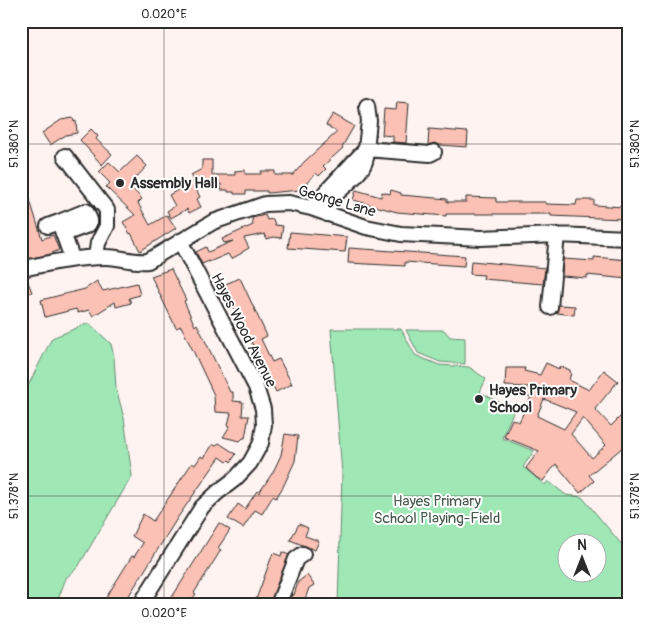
<svg xmlns="http://www.w3.org/2000/svg" width="649" height="626" viewBox="0 0 649 626" font-family="Pangolin,sans-serif">
	<style>
		.green { fill: #9fe8b6; stroke: #658a70; fill-rule: evenodd }
		.building { fill: #fcc1b5; stroke: #2b2b2b; fill-rule: evenodd }
		.lines { fill: none; stroke-linecap: round; stroke-linejoin: round }
		.minor-casing { stroke: #2b2b2b; stroke-width: 18 }
		.minor { stroke: #fff; stroke-width: 14 }
		.ticks { fill: none; stroke: #2b2b2b; stroke-width: 1; stroke-opacity: 0.45 }
		.poi-dot { fill: #2b2b2b; stroke: #fff; stroke-width: 2 }
		.labels { text-anchor: middle; stroke-width: 4; stroke-linejoin: round; paint-order: stroke }
		.poi-label { font-size: 15px; font-weight: bold; fill: #2b2b2b; stroke: #fff; text-anchor: start }
		.street-label { font-size: 15px; fill: #2b2b2b; stroke: #fff }
		.park-label { font-size: 15px; fill: #485a4e; stroke: #fff }
		.neatline { fill: none; stroke: #2b2b2b; stroke-width: 2 }
		.ticks-label { font-size: 12px; text-anchor: middle; fill: #2b2b2b }
	</style>
	<rect width="100%" height="100%" fill="#fef3f0"/>
	<filter id="ink" filterUnits="userSpaceOnUse"><feTurbulence type="fractalNoise" baseFrequency=".02" numOctaves="2"/><feDisplacementMap in="SourceGraphic" scale="10" xChannelSelector="R" yChannelSelector="G"/><feConvolveMatrix kernelMatrix="1 2 1 2 8 2 1 2 1" color-interpolation-filters="sRGB"/></filter>
	<g filter="url(#ink)">
		<path class="green" d="M89,323L111,344L114,357L116,388L124,418L132,476L78,567L66,578L56,605H21V400L52,338Z
			M331,329H401L415,355L439,365L469,367L486,379L480,392L514,410L502,438L534,451L523,467L545,485L548,481L566,495L582,497L628,552V605H338L342,474ZM566,544H596V574H566Z
			M406,330H444L450,337L465,338V364L440,362L418,353Z"/>
		<path class="building" d="M397,102L409,103L406,143L393,142V136L382,135L384,109L396,110Z
			M333,114L354,126L342,147L343,148L323,166L326,169L319,176L316,173L300,190L267,193V191H246V194H234V192H228V190H221V184H207L196,189L200,197L197,199L201,207L189,213L187,209L171,218L167,211L175,206L169,195L194,181L191,175L202,169V160H212V175H235V171L245,170V174H261V171H275V175H293L304,162L337,132L326,125Z
			M73,118L74,122L76,121L77,133L66,135L50,145L42,133L61,120Z
			M91,129L98,136L96,139L112,154L102,165L80,140Z
			M429,129L468,132L467,147L440,145L434,143L428,145Z
			M137,156L147,166L129,185L142,199L138,203L150,225L167,215L176,228L140,251L131,233L130,234L123,222L135,215L106,187L110,183L99,172L109,162L120,172Z
			M356,190L381,197L382,192L390,194L391,190L401,193V195L447,199V202H466V197L496,198V202H546V204L576,205L577,200H594V205L623,207V219L551,216V214H446V216L397,212L353,200Z
			M29,197L42,239L53,235L59,250L48,255L21,260V200Z
			M265,215L267,220L273,219L275,225L283,226L281,238L274,237L266,239L265,234L244,238L249,248L242,252V253L231,259L228,254L209,262V261L202,264L196,252L206,247L208,252L233,241L224,243L222,239L253,225L252,218Z
			M290,232L347,237L345,252L288,248Z
			M349,248L465,256L464,266L405,262V266L348,263Z
			M594,257L628,260V279L587,275V278L562,276L563,259L594,261Z
			M471,261L545,268L543,284L483,279L484,275L470,274Z
			M171,269L186,300L184,301L195,326L197,324L230,392H233V401L243,402L242,416H249L245,438H243L240,441L223,437L230,426L228,425L231,413L215,412L214,395L197,359L181,326L176,328L151,276Z
			M26,277L32,292L21,296V278Z
			M240,278L267,336L261,339L272,362L279,359L292,384L276,392L223,285Z
			M97,281L103,291L137,283L140,295L129,298L131,303L116,307L115,302L93,316L89,310L78,313L76,309L45,317L41,300L85,289Z
			M559,305L575,306L574,315L557,313Z
			M546,363L559,369L560,366L570,370V372L571,373L569,380L589,390L604,370L618,381L595,409L611,426L621,416L628,423V443L589,475L594,481L580,493L556,464L543,481L537,478L526,468L539,451L504,437L512,419L519,422L531,397L526,395L529,387L505,386L506,368H525L524,371L540,375ZM544,399L576,412L564,429L537,416ZM583,418L606,445L592,458L571,434Z
			M285,434L298,436L295,461L283,487L276,498L273,496L262,514L255,510L243,528L228,519L238,504L245,509L257,491L259,493L273,472L281,455Z
			M219,443L236,454L231,462L229,460L227,462L220,457L178,517L123,605H110L104,601L132,556L134,557L143,543L132,536L143,514L153,521L192,463L195,465L201,456L204,458L213,444L215,446Z
			M219,523L230,530L218,548L221,550L194,593L196,594L188,605H167Z
			M299,524L308,528L305,536L319,541L315,550L290,540Z
			M282,552L289,555L269,605H254L273,553L281,556Z
			M307,575L314,585L309,588L303,605H288L292,594L294,595L298,582Z"/>
		<g class="lines">
			<defs>
				<path id="minor" d="M65,156L107,210V226L98,243L96,257
					M311,208L366,149L369,121L367,106
					M327,214L330,201L334,196C346,184 370,169 366,149L430,154L434,152
					M59,222L86,211L90,220L88,225L64,234
					M48,226L59,222L72,258
					M21,269C49,263 77,257 106,257C120,257 134,263 148,261L213,222L265,204L289,203L311,208L366,227L401,234L481,238L557,235L628,238
					M550,307L557,235
					M140,605L202,507L218,492L235,479L250,463L261,443L264,425L263,409L256,387L180,241
					M278,605L296,559L303,554"/>
			</defs>
			<use href="#minor" class="minor-casing"/>
			<use href="#minor" class="minor"/>
		</g>
	</g>
	<path class="ticks" d="M164,21V605M21,144H628M21,496H628"/>
	<g class="poi-dot">
		<circle cx="120" cy="183" r="5"/>
		<circle cx="479" cy="399" r="5"/>
	</g>
	<g class="labels">
		<g class="poi-label">
			<text x="130" y="188">Assembly Hall</text>
			<text x="489" y="395">Hayes Primary<tspan x="489" dy="17">School</tspan></text>
		</g>
		<g class="street-label">
			<text transform="translate(337 201) rotate(16)" y="5">George Lane</text>
			<text transform="translate(244 330) rotate(63)" y="5">Hayes Wood Avenue</text>
		</g>
		<g class="park-label">
			<text x="437" y="506">Hayes Primary<tspan x="437" dy="17">School Playing-Field</tspan></text>
		</g>
	</g>
	<rect width="649" height="626" fill="none" stroke="#fff" stroke-width="55"/>
	<g transform="translate(582 558)"><circle r="24" fill="#ffffff" stroke="#aaaaaa"/>
	<path d="M0-4L9 19L0 12L-9 19Z" fill="#2b2b2b"/>
	<text y="-8" font-size="14" font-weight="bold" text-anchor="middle" fill="#2b2b2b">N</text>
	</g>
	<rect x="28" y="28" width="594" height="570" class="neatline"/>
	<g class="ticks-label">
		<text x="164" y="18">0.020°E</text>
		<text transform="translate(14 144) rotate(-90)" y="4">51.380°N</text>
		<text transform="translate(635 144) rotate(-90)" y="4">51.380°N</text>
		<text transform="translate(14 496) rotate(-90)" y="4">51.378°N</text>
		<text transform="translate(635 496) rotate(-90)" y="4">51.378°N</text>
		<text x="164" y="617">0.020°E</text>
	</g>
</svg>
